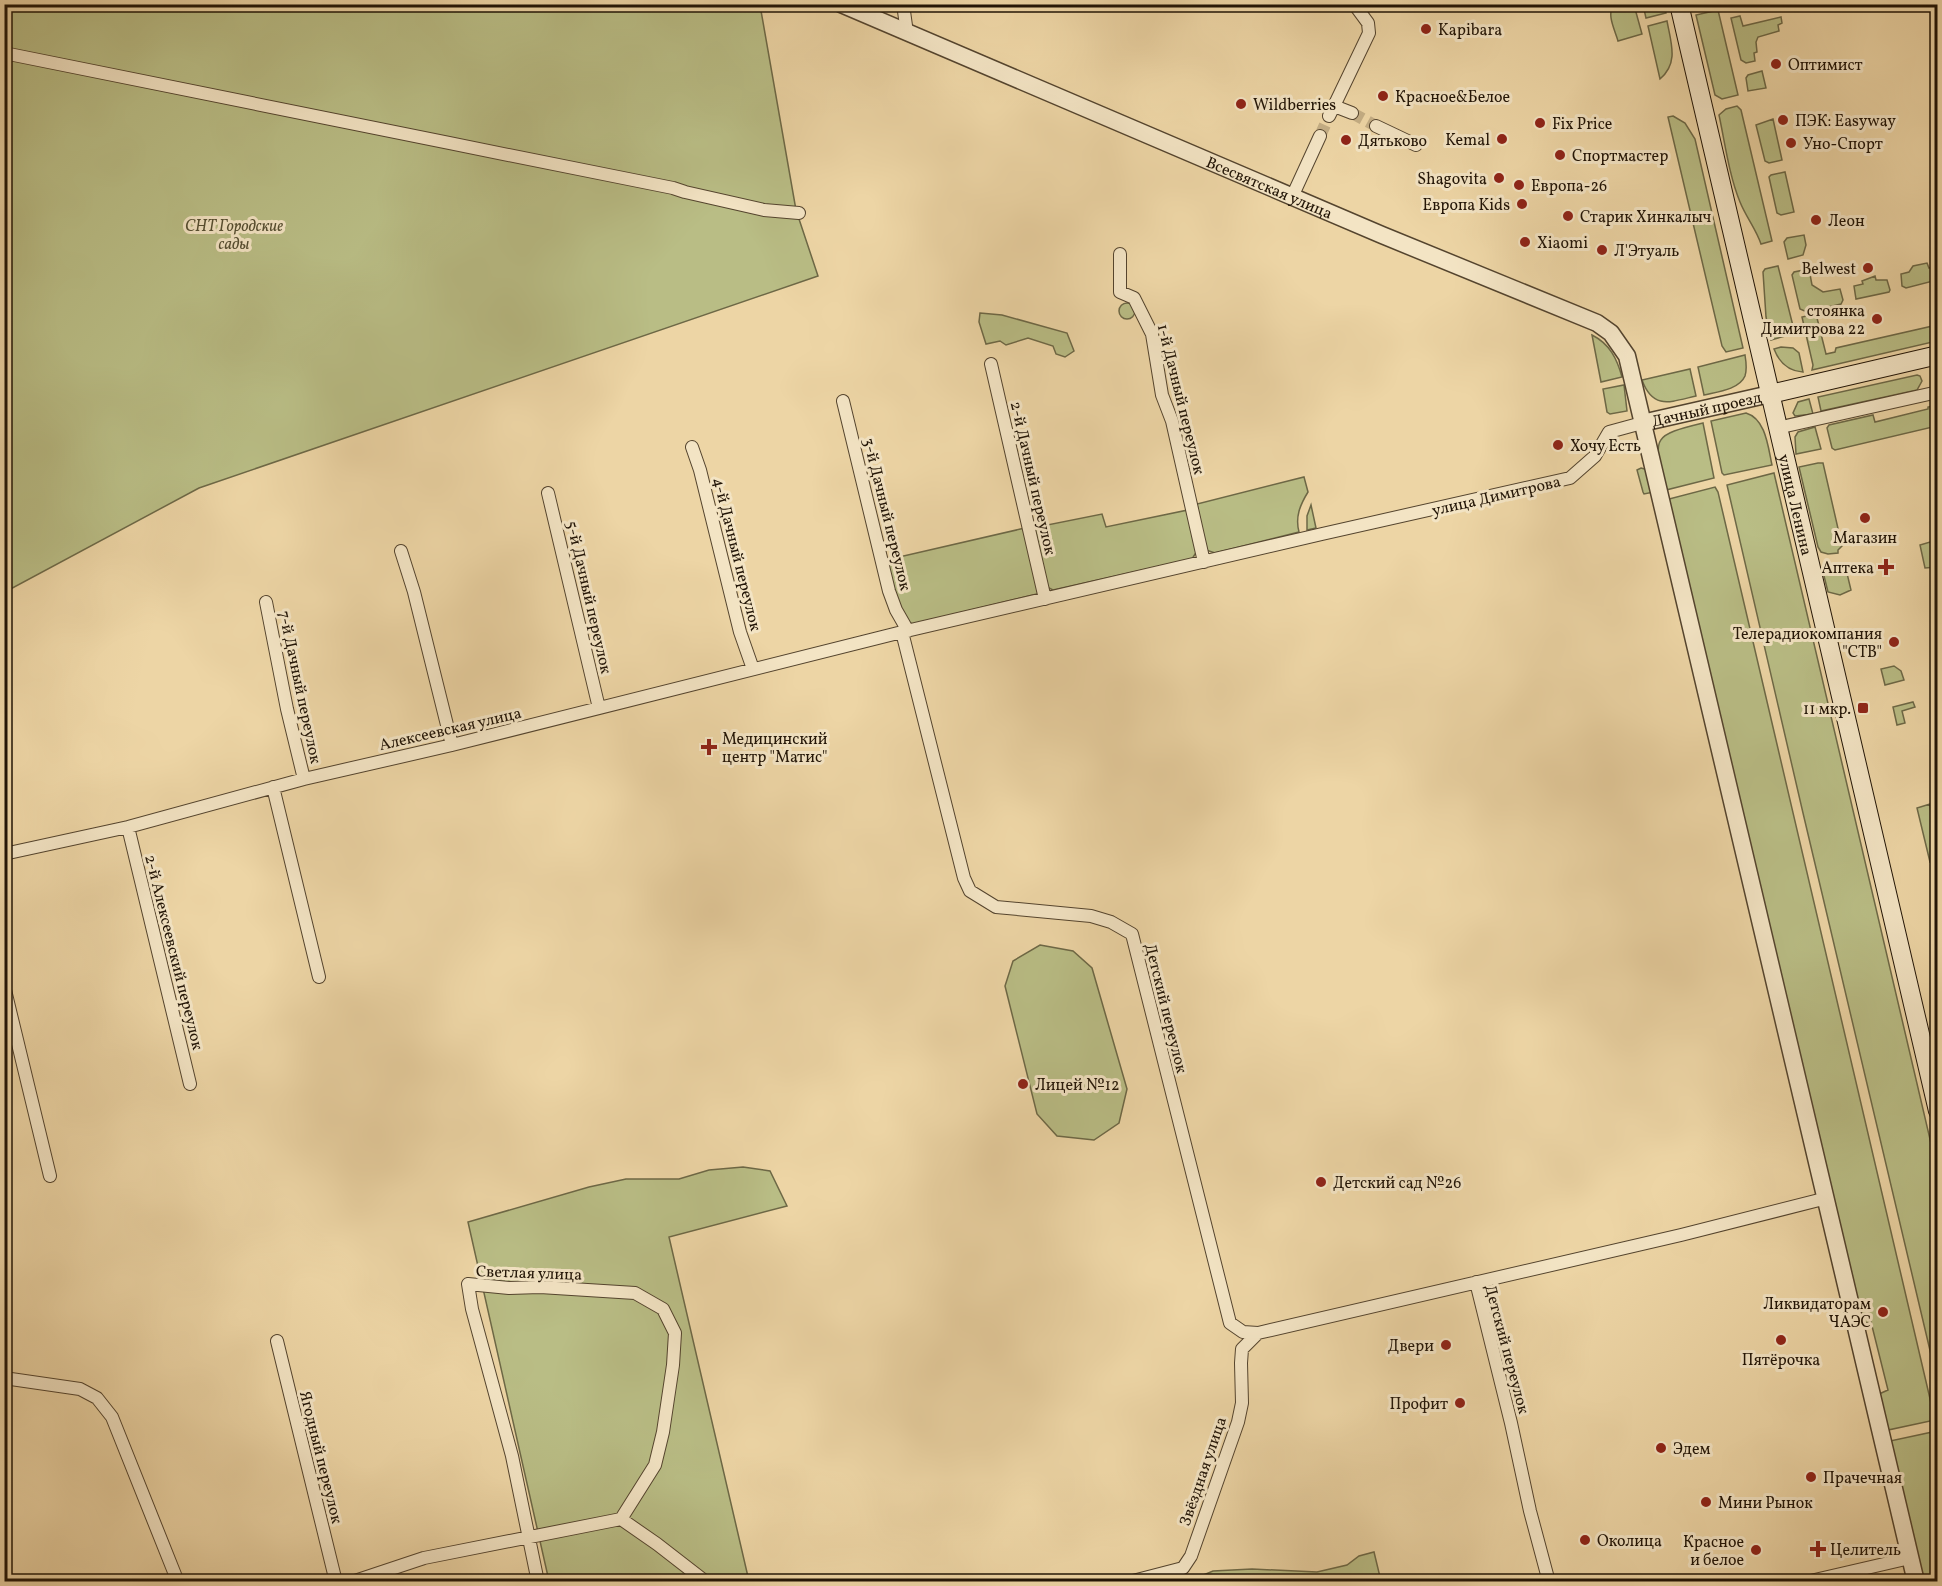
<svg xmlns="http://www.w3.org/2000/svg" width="1942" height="1586" viewBox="0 0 1942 1586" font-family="Vollkorn,serif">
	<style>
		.green { fill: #b9bd85; stroke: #6d6846; stroke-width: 1.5 }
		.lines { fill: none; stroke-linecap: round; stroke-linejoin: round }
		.minor-tunnel { stroke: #c4ae85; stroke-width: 12; stroke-dasharray: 12 6; stroke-linecap: butt }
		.minor-casing { stroke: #54442e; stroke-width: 14 }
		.tertiary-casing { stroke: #54442e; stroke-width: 19 }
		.secondary-casing { stroke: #211406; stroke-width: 20 }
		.minor { stroke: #f3e4c4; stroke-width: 12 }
		.tertiary { stroke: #f3e4c4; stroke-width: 16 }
		.secondary { stroke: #f3e4c4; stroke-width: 18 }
		.poi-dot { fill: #8f2418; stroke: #f3e4c4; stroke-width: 2 }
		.labels { text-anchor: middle; stroke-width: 6; stroke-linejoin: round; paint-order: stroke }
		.poi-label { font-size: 16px; fill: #211406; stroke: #f3e4c4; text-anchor: start }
		.street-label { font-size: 16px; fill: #211406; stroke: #f3e4c4 }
		.park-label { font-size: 16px; font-style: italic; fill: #564f32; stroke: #f3e4c4 }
	</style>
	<rect width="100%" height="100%" fill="#edd5a5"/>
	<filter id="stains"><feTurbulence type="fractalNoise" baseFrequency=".00333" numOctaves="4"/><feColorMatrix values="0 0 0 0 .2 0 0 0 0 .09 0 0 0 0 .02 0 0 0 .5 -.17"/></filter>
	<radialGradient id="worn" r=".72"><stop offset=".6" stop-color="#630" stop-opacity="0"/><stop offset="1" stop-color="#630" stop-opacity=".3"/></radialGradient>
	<path class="green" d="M5,5H760L796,210L818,276L199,488L5,592Z
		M1614,5H1634L1642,34L1618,41C1615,30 1606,14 1614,5Z
		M1643,5H1664L1666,13L1646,18Z
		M1718,10L1738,95L1722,99L1715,95L1696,15Z
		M1740,16L1743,26L1781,17L1782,23L1778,25L1779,31L1758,37L1756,42L1757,52L1754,53L1755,61L1746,63L1741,60L1731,18Z
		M1667,21C1671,43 1679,63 1660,79L1648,26Z
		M1762,71L1766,88L1748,91L1746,78L1748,75Z
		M1737,106L1741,110L1772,241L1761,244C1756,229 1746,217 1740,202C1729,175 1725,143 1719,115L1726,109Z
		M1673,116L1685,123L1695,139L1743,348L1726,352L1722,346L1668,117Z
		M1773,119L1782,160L1769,163L1765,161L1756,125Z
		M1785,172L1794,212L1781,215L1777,213L1769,177L1771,175Z
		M1804,235L1806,245L1803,255L1788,259L1784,242L1787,238Z
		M1927,263L1929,268L1937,266V280L1906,288L1902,286L1901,274L1909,272L1913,266Z
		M1778,266L1794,330L1792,334L1771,340L1766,317L1763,272L1765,269Z
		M1809,269L1812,285L1823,292L1840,289L1843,300L1841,304L1807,312L1800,309L1792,275L1794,272Z
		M1875,276L1876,280H1887L1890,290L1889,292L1856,299L1854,286L1863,284L1862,281Z
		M1119 311a8 8 0 1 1 16 0a8 8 0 1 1-16 0Z
		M980,313L1002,315L1067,333L1074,351L1065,357L1056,354L1053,346L1028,338L1006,345L1000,341L986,344L979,322Z
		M1816,314L1826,354L1835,352L1836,348L1937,325V341L1812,370L1813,365L1802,317Z
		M1592,335C1610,344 1617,359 1622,377L1601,382Z
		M1781,347L1793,348L1799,353L1803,372C1789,371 1779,362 1774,349Z
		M1745,355C1746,361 1747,370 1745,376C1739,390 1716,392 1704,395L1698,367Z
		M1690,369L1696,396C1670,402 1653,410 1642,380Z
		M1917,375L1920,376L1922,381L1917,390L1821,411L1818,397Z
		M1624,385L1627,411L1610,414L1607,412L1603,389Z
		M1809,399L1813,414L1795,416L1793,413L1798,402Z
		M1933,406L1937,410V426L1835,450L1832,448L1827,428L1829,425L1873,415L1875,422L1928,409V407Z
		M1746,413C1766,419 1768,447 1772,465L1724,475L1722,473L1711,421Z
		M1703,423L1714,478L1666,490C1654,438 1649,436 1703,423Z
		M1815,427L1821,449L1796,454L1795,437L1798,432Z
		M1818,463H1823L1842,546L1838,550V553L1828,554L1821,552L1818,547L1799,467Z
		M1641,468L1648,470L1654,492L1644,494L1643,492L1637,470Z
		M1774,473L1937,1169V1380L1803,813L1727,485Z
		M1304,477L1308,492C1300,505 1295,517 1299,532L1215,553L1206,550L1197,504Z
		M1715,487L1718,492L1935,1420L1888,1430L1879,1394L1888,1390L1871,1322L1862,1323L1669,499Z
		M1311,505L1316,528L1307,530V516Z
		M1188,510L1197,551L1192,559L1053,590L1047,587L1032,528L1102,514L1106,527Z
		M1025,528L1041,593L914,624L908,623L901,612L886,560Z
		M1930,542L1937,547V567L1925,568L1920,545Z
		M1829,564L1845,565L1851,590L1840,595L1828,592L1823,572Z
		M1894,666L1901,671L1904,680L1885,685L1881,669Z
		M1913,702L1915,707L1902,711L1905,723L1897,725L1893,707Z
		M1930,804L1931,814L1938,812L1937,860L1930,862L1917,808Z
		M1040,945L1073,951L1092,968L1127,1089L1119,1123L1094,1140L1057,1136L1037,1114L1005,986L1013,961Z
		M743,1167L770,1171L787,1206L669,1237L749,1581H549L468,1222L589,1187L626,1179H679L709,1170Z
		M1937,1431V1581H1922L1890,1441Z
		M1374,1552L1381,1581H1189L1213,1571L1252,1569L1317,1572L1347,1565L1359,1556Z"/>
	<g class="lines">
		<path class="minor-tunnel" d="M1352,113L1376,126
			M1320,136L1329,116"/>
		<defs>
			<path id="minor" d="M903,4L907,33
				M4,53C227,99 450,143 673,188L685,192L764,210L799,213
				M1334,106L1369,33L1368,23L1354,4
				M1329,116L1334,106L1352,113
				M1376,126L1416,145
				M1292,197L1320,136
				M1120,254V292L1134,298L1152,334L1162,395L1172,421L1204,562
				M991,364L1045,599
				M843,401L889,591L896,610L908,631
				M1642,423L1609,432L1595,456L1570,478L1322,534L902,632L964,878L970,891L996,907L1091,916L1111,922L1132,934L1230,1323L1243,1332L1258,1333L1681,1235L1827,1198
				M1777,428L1938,392
				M692,447L700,470L740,632L753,669
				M548,493L599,708
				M401,551L414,592L452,745
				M266,602L287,709L304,779
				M273,787L319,977
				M128,827L190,1084
				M4,854L128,827L304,779L452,745L902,632
				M4,986L50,1176
				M1476,1282L1511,1423L1530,1511L1549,1582
				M277,1341L336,1582
				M4,1378L80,1389L97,1398L112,1417L178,1582
				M352,1582L424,1558L621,1519L657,1544L706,1582
				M538,1582L512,1456L472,1309L468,1284L509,1288L540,1287L635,1293L663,1309L675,1333L673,1365L663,1432L655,1465L621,1519
				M1129,1582L1183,1568L1191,1556L1238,1422L1242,1403L1241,1363L1242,1349L1258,1333
				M1806,1582L1910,1558"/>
			<g id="tertiary">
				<path id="s1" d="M841,4L1382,235L1597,323L1611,333L1627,356L1916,1582"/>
				<path id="s2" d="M1642,423L1770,394"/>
			</g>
			<g id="secondary">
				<path id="s3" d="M1679,4L1938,1111"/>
				<path d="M1770,394L1938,355"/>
			</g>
		</defs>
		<use href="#minor" class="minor-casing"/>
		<use href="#tertiary" class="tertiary-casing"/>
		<use href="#secondary" class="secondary-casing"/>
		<use href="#minor" class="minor"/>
		<use href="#tertiary" class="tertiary"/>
		<use href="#secondary" class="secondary"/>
	</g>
	<g class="poi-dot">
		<circle cx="1426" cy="29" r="6"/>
		<circle cx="1776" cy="64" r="6"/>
		<circle cx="1383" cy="96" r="6"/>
		<circle cx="1241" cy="104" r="6"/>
		<circle cx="1783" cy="120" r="6"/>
		<circle cx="1540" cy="123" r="6"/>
		<circle cx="1502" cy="139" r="6"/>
		<circle cx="1346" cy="140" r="6"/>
		<circle cx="1791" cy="143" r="6"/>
		<circle cx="1560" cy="155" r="6"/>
		<circle cx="1499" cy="178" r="6"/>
		<circle cx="1519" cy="185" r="6"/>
		<circle cx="1522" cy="204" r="6"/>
		<circle cx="1568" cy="216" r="6"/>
		<circle cx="1816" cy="220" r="6"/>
		<circle cx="1525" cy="242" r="6"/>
		<circle cx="1602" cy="250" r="6"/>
		<circle cx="1868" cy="268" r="6"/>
		<circle cx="1877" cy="319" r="6"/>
		<circle cx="1558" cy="445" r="6"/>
		<circle cx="1865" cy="518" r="6"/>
		<path d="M1883 558h6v6h6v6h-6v6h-6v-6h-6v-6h6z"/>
		<circle cx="1894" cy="642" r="6"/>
		<rect x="1857" y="702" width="12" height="12" rx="3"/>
		<path d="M706 738h6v6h6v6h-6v6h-6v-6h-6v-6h6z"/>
		<circle cx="1023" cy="1084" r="6"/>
		<circle cx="1321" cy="1182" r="6"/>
		<circle cx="1883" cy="1312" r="6"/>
		<circle cx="1781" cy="1340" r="6"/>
		<circle cx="1446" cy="1345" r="6"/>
		<circle cx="1460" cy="1403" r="6"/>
		<circle cx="1661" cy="1448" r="6"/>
		<circle cx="1811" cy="1477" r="6"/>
		<circle cx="1706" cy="1502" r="6"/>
		<circle cx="1585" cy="1540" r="6"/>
		<path d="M1815 1540h6v6h6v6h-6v6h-6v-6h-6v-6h6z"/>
		<circle cx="1756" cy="1550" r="6"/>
	</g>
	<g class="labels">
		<g class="poi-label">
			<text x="1438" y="35">Kapibara</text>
			<text x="1788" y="70">Оптимист</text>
			<text x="1395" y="102">Красное&amp;Белое</text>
			<text x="1253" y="110">Wildberries</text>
			<text x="1795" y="126">ПЭК: Easyway</text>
			<text x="1552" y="129">Fix Price</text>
			<text x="1490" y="145" text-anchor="end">Kemal</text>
			<text x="1358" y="146">Дятьково</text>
			<text x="1803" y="149">Уно-Спорт</text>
			<text x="1572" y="161">Спортмастер</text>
			<text x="1487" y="184" text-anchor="end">Shagovita</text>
			<text x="1531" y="191">Европа-26</text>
			<text x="1510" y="210" text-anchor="end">Европа Kids</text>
			<text x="1580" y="222">Старик Хинкалыч</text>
			<text x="1828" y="226">Леон</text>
			<text x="1537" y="248">Xiaomi</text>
			<text x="1614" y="256">Л'Этуаль</text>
			<text x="1856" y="274" text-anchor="end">Belwest</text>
			<text x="1865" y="316" text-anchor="end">стоянка<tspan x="1865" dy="18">Димитрова 22</tspan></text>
			<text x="1570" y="451">Хочу Есть</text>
			<text x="1865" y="543" text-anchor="middle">Магазин</text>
			<text x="1874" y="573" text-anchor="end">Аптека</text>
			<text x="1882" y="639" text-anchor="end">Телерадиокомпания<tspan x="1882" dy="18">"СТВ"</tspan></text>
			<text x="1851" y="714" text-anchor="end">11 мкр.</text>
			<text x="722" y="744">Медицинский<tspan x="722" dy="18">центр "Матис"</tspan></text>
			<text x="1035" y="1090">Лицей №12</text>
			<text x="1333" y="1188">Детский сад №26</text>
			<text x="1871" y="1309" text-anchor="end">Ликвидаторам<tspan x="1871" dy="18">ЧАЭС</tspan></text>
			<text x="1434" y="1351" text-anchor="end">Двери</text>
			<text x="1781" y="1365" text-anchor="middle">Пятёрочка</text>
			<text x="1448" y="1409" text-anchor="end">Профит</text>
			<text x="1673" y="1454">Эдем</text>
			<text x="1823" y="1483">Прачечная</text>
			<text x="1718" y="1508">Мини Рынок</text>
			<text x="1597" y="1546">Околица</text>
			<text x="1744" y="1547" text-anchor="end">Красное<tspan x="1744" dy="18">и белое</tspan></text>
			<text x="1830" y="1555">Целитель</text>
		</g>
		<g class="street-label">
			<text dy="6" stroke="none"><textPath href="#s1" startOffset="466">Всесвятская улица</textPath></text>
			<text transform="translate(1182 399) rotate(76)" y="6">1-й Дачный переулок</text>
			<text dy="6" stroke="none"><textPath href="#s2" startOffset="66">Дачный проезд</textPath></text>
			<text transform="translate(1034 478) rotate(77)" y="6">2-й Дачный переулок</text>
			<text transform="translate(1496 495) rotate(-13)" y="6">улица Димитрова</text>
			<text dy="6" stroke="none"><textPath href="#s3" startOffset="514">улица Ленина</textPath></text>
			<text transform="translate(888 514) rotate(76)" y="6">3-й Дачный переулок</text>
			<text transform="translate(738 554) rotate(76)" y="6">4-й Дачный переулок</text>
			<text transform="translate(590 597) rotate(77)" y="6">5-й Дачный переулок</text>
			<text transform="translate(301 687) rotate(78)" y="6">7-й Дачный переулок</text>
			<text transform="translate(450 728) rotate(-13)" y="6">Алексеевская улица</text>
			<text transform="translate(175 952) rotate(76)" y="6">2-й Алексеевский переулок</text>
			<text transform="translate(1167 1008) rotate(76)" y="6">Детский переулок</text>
			<text transform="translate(529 1272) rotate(2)" y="6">Светлая улица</text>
			<text transform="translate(1508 1349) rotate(75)" y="6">Детский переулок</text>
			<text transform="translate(322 1457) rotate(76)" y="6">Ягодный переулок</text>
			<text transform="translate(1202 1471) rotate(-71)" y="6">Звёздная улица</text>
		</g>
		<g class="park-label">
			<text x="234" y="231">СНТ Городские<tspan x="234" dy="18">сады</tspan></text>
		</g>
	</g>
	<rect width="1942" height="1586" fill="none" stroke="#edd5a5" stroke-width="24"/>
	<rect x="6" y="6" width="1930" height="1574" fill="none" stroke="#211406" stroke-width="3"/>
	<rect x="12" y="12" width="1918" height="1562" fill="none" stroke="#211406" stroke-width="1.5"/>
	<rect width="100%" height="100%" filter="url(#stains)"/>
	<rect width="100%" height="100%" fill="url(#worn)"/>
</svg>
